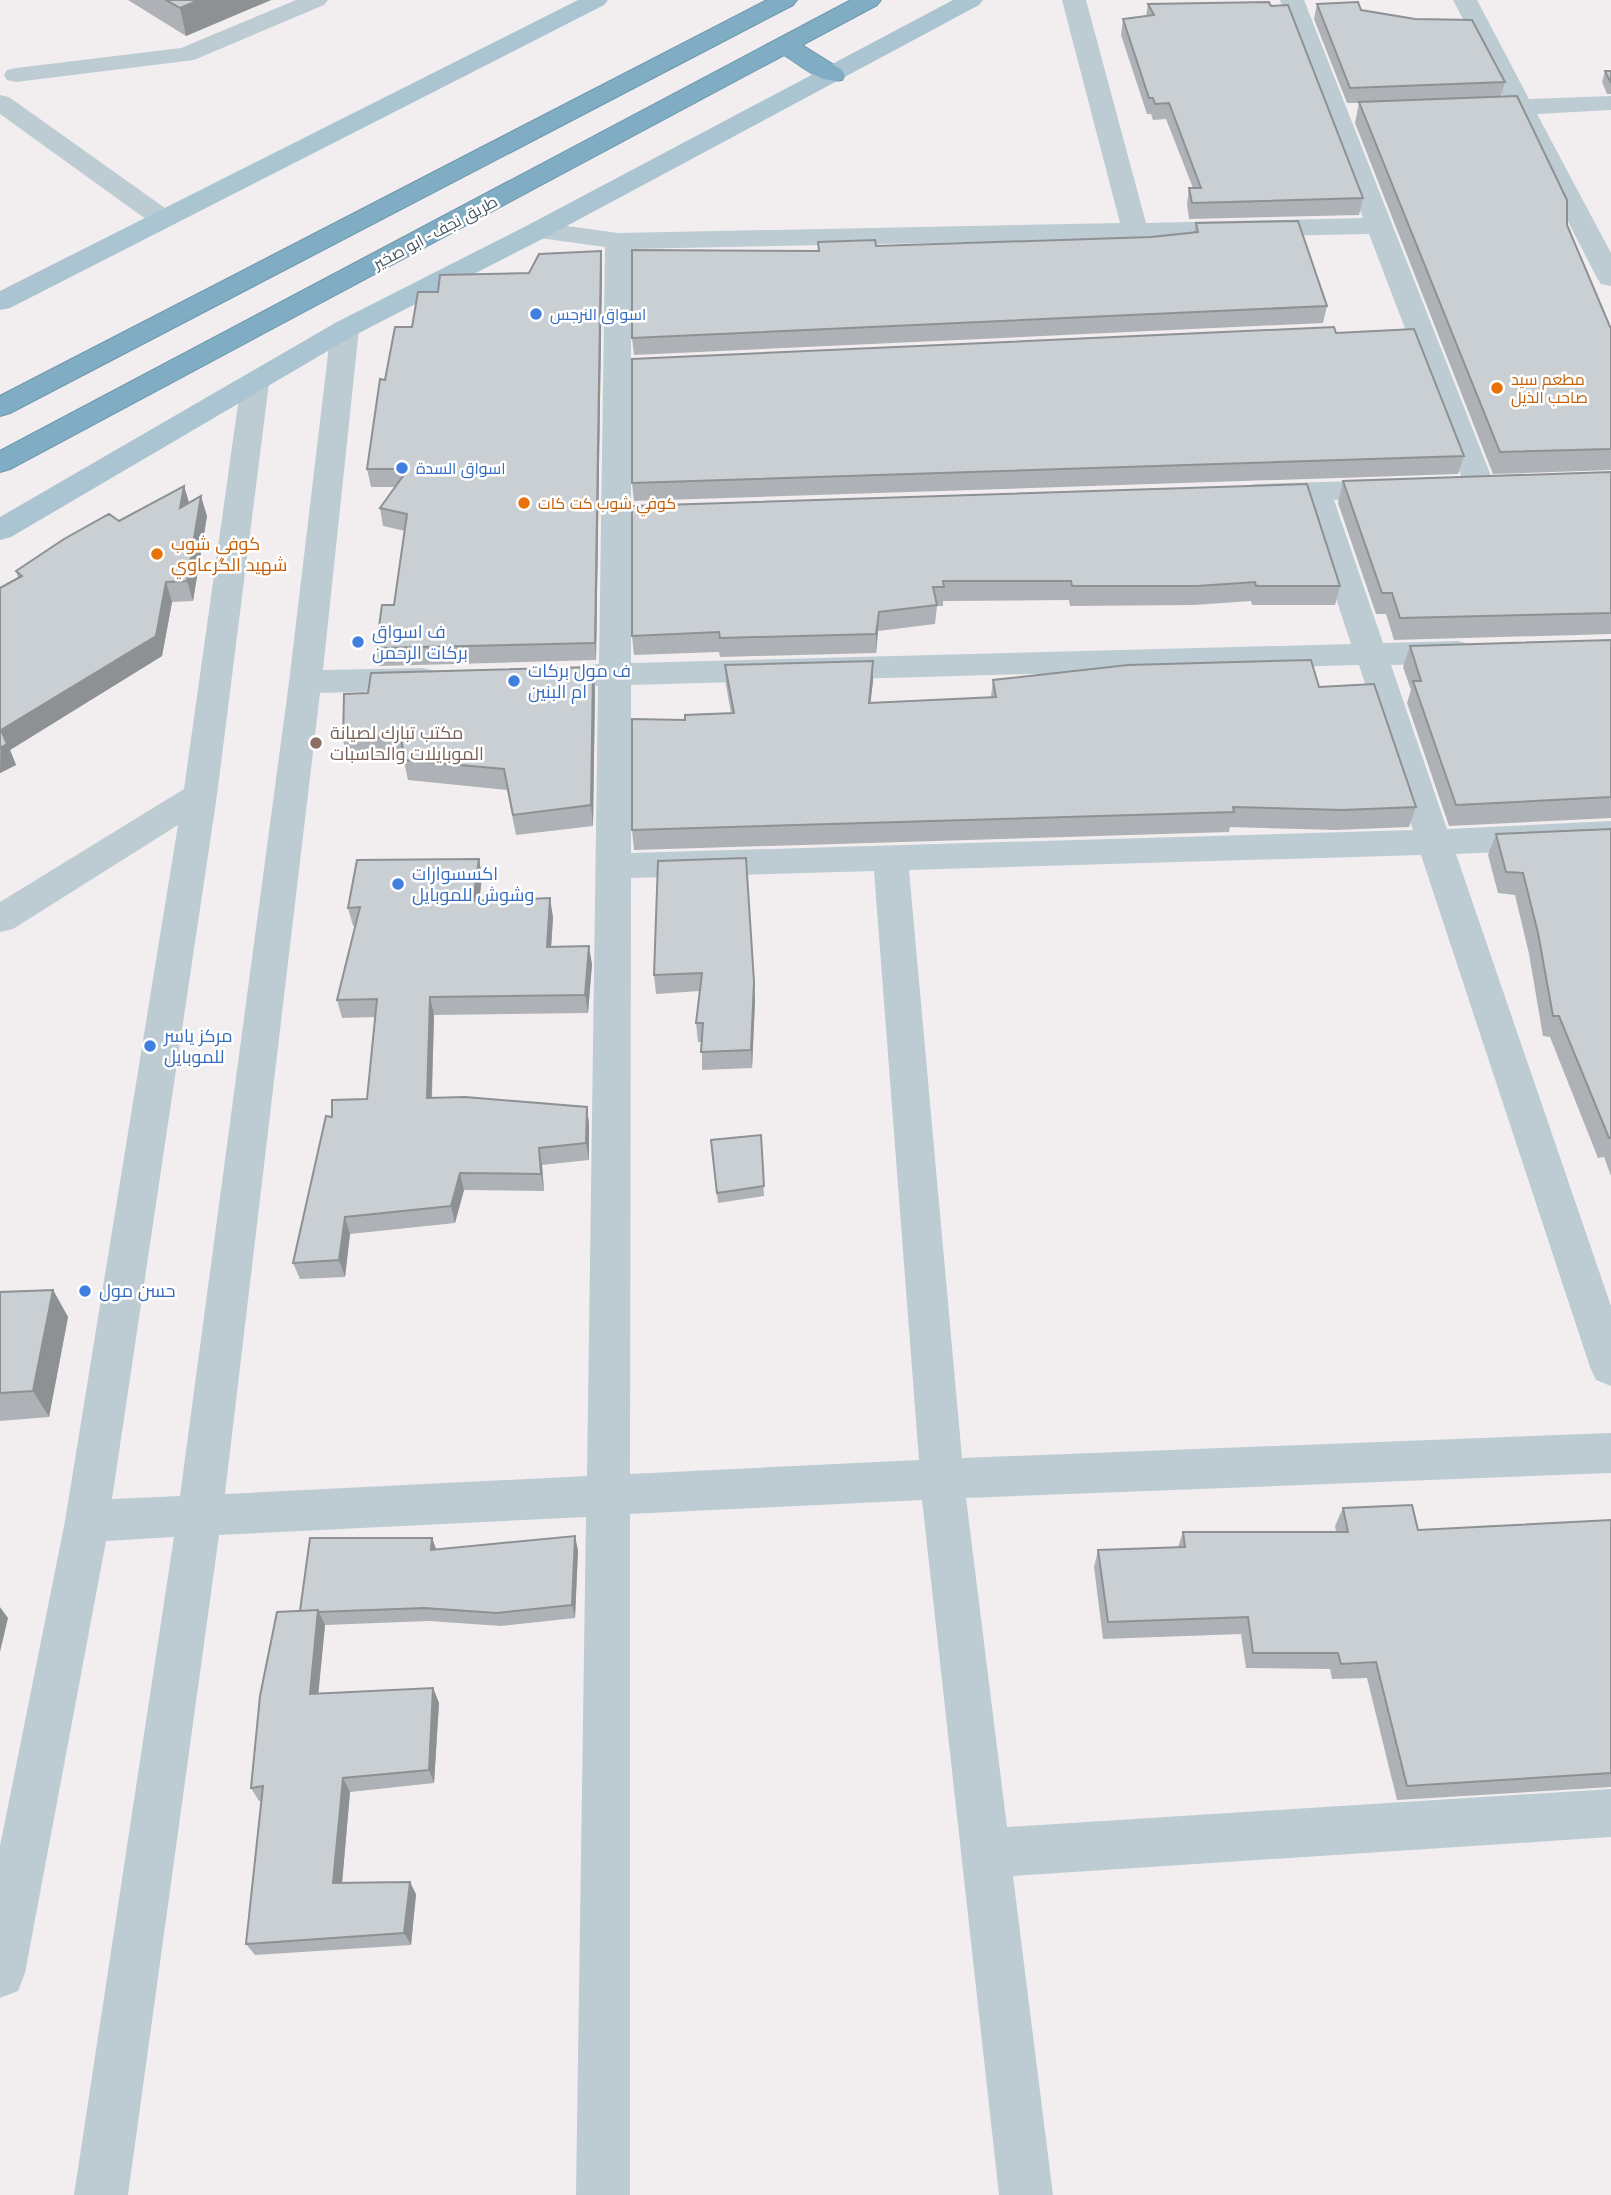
<svg xmlns="http://www.w3.org/2000/svg" width="1611" height="2195" viewBox="0 0 1611 2195" font-family="'PT Sans',Cairo,sans-serif">
	<style>
		.lines { fill: none; stroke-linecap: round; stroke-linejoin: round }
		.highway-casing { stroke: #6c97af; stroke-width: 2 }
		.minor { fill: #bdccd3; fill-rule: evenodd }
		.major { fill: #abc4d1; fill-rule: evenodd }
		.highway { fill: #80acc4; fill-rule: evenodd }
		.wall { fill: #aeb2b6 }
		.shaded-wall { fill: #8d9194 }
		.building { fill: #cacfd4; stroke: #8d9194; stroke-width: 2 }
		.shop-dot { fill: #3f7fe0; stroke: #fff; stroke-width: 2.5 }
		.food-dot { fill: #e8710a; stroke: #fff; stroke-width: 2.5 }
		.education-dot { fill: #8d6e63; stroke: #fff; stroke-width: 2.5 }
		.labels { text-anchor: middle; stroke-width: 5; stroke-linejoin: round; paint-order: stroke }
		.far-street-label { font-size: 16px; fill: #44565f; stroke: #fff }
		.far-shop-label { font-size: 16px; fill: #366cbe; stroke: #fff; text-anchor: start }
		.far-food-label { font-size: 16px; fill: #c56008; stroke: #fff; text-anchor: start }
		.food-label { font-size: 18px; fill: #c56008; stroke: #fff; text-anchor: start }
		.shop-label { font-size: 18px; fill: #366cbe; stroke: #fff; text-anchor: start }
		.education-label { font-size: 18px; fill: #785e54; stroke: #fff; text-anchor: start }
	</style>
	<rect width="100%" height="100%" fill="#f2eeef"/>
	<g class="lines">
		<defs>
			<path id="highway" d="M767,0H797L793,5L10,413L0,416V396Z
				M851,0H881L877,5L802,45L842,70L845,75L842,80C821,85 801,65 784,55L10,469L0,472V451Z"/>
		</defs>
		<use href="#highway" class="highway-casing"/>
		<path class="minor" d="M296,0H328L324,5L194,60L16,82L7,80L4,75L7,70L16,68L181,48Z
			M1062,0H1086L1146,223L1363,218L1280,0H1304L1495,486L1491,493L1480,495L1469,493L1465,486L1369,234L631,249V663L1351,644L1304,501L1256,502L1245,500L1241,493L1245,486L1256,484L1392,480L1403,482L1407,489L1403,496L1334,500L1383,643L1458,641L1469,644L1474,652L1469,660L1458,663L1391,665L1447,829L1611,821V847L1456,854L1611,1306V1386L1596,1380L1590,1367L1421,855L909,870L962,1458L1611,1433V1473L966,1498L1007,1827L1611,1789V1837L1013,1876L1053,2195H999L922,1500L630,1514V2195H576L586,1517L219,1535L128,2195H74L174,1537L106,1541L25,1973L18,1991L0,1998V1846L65,1521L178,825L13,929L0,932V902L184,789L241,383L245,377L255,374L265,377L269,383L217,795L112,1499L180,1496L289,682L331,329L335,323L345,321L355,323L359,329L323,670L423,668L435,671L439,679L435,687L423,690L320,693L225,1494L587,1476L598,686L576,683L572,675L576,667L599,664L605,247L539,238L530,236L526,230L530,224L539,222L618,233L1120,223ZM1359,665L1413,830L631,853V685ZM874,871L919,1460L630,1474L631,878Z
			M1453,0H1477L1529,99L1611,96V110L1537,114L1611,253V286L1601,284L1597,278L1513,115L1489,113L1486,108L1489,103L1505,100Z
			M0,95L9,97L172,213L176,219L172,225L163,227L154,225L0,114Z"/>
		<path class="major" d="M578,0H608L604,5L10,308L0,310V291Z
			M953,0H983L979,5L548,236L355,335L11,537L0,540V517L335,323L530,224Z"/>
		<use href="#highway" class="highway"/>
	</g>
	<path class="wall" d="M128,0H271L186,36Z
		M1148,4L1363,198L1359,215L1189,219L1187,204L1189,188H1193L1166,119L1153,120L1151,114H1147L1121,35L1123,19L1146,16Z
		M1317,4L1361,10L1505,82L1501,96L1567,225L1611,329V470L1493,474L1355,123L1359,103H1347L1314,19Z
		M1605,71H1611V94H1607L1602,82Z
		M1196,223L1327,306L1323,323L634,355L632,338L818,251V242L876,246L1151,237L1194,233Z
		M601,251L602,269L596,660L379,666L376,648L394,605L405,531L383,526L380,508L395,487H371L367,469L385,380L412,327L438,292L529,273Z
		M1464,456L1458,474L634,501L632,483Z
		M1611,472V634L1394,640L1386,614H1376L1338,503L1343,481Z
		M184,486L189,503L207,516L193,601L172,602L162,656L10,750L16,765L0,773V588L18,578L16,571L119,521Z
		M632,506L1340,586L1335,605H1252L1251,601L1194,605L1070,606L1069,600L943,601V606H937L935,624L878,631L876,653L720,657L719,652L634,655L632,636Z
		M1611,640V818L1449,826L1407,703L1411,690L1403,667L1410,646Z
		M725,665L873,681L870,703L991,697L993,680L1319,687L1416,807L1409,827L1336,830L1230,827L1229,832L634,850L632,830L685,720L731,713L726,685Z
		M595,688L593,826L516,835L507,790L408,780L403,757L348,761L343,740Z
		M1611,829V1176L1604,1157L1598,1158L1550,1037L1543,1036L1529,954L1515,895L1498,893L1488,855L1496,834Z
		M479,859L482,877L479,901L553,917L551,947L592,964L588,1013L434,1015L432,1098L587,1107L589,1125V1160L542,1165L544,1191L464,1190L455,1223L350,1234L345,1277L300,1279L293,1263L332,1117L367,1099L375,1017L342,1018L337,1000L355,926H353L348,908Z
		M658,861L754,982L755,1001L752,1068L702,1070V1042H698L696,1023L700,991L656,994L654,975Z
		M761,1135L764,1196L718,1203L712,1151Z
		M53,1290L68,1317L49,1417L0,1421V1292Z
		M1343,1508L1418,1530L1611,1520V1787L1397,1800L1367,1678L1332,1679L1330,1669L1246,1668L1241,1634L1103,1639L1094,1567L1098,1550L1178,1547L1183,1532H1336L1335,1526Z
		M432,1538L436,1549L578,1550L575,1618L501,1626L429,1621L325,1625L318,1693L433,1688L439,1703L434,1783L350,1792L342,1883L416,1894L411,1945L255,1955L246,1944L262,1801H259L251,1788L300,1611Z"/>
	<path class="shaded-wall" d="M199,0H271L186,36L180,8Z
		M601,251L602,269L596,660L595,643Z
		M184,486L190,506L180,508Z
		M201,496L207,516L193,601L187,581Z
		M166,582L172,602L162,656L10,750L16,765L0,773L1,730Z
		M879,612L878,631L876,653V634Z
		M873,661V681L868,724L869,703Z
		M593,667L595,688L593,826L591,805Z
		M479,859L482,877L477,920L473,901Z
		M550,898L553,917L550,965L547,947Z
		M589,946L592,964L588,1013L585,995Z
		M754,982L755,1001L752,1068L751,1050Z
		M430,997L434,1015L431,1115L427,1098Z
		M587,1107L589,1125V1160L586,1143Z
		M539,1148L542,1165L544,1191L541,1174Z
		M460,1173L464,1190L455,1223L451,1206Z
		M345,1217L350,1234L345,1277L339,1260Z
		M53,1290L68,1317L49,1417L33,1391Z
		M575,1536L578,1550L575,1618L572,1605Z
		M432,1538L437,1552L431,1550Z
		M0,1607L8,1618L0,1652Z
		M318,1610L325,1625L317,1708L310,1694Z
		M433,1688L439,1703L434,1783L429,1770Z
		M343,1778L350,1792L341,1895L333,1883Z
		M410,1882L416,1894L411,1945L404,1933Z"/>
	<path class="building" d="M166,0H199L180,8Z
		M1269,2L1271,6L1288,5L1363,198L1192,203L1189,188H1201L1169,103L1155,104L1153,98H1149L1123,19L1154,15L1148,4Z
		M1358,2L1361,10L1415,19L1472,20L1505,82L1350,88L1317,4Z
		M1605,71H1611V83Z
		M1517,96L1567,200V225L1611,329V449L1500,452L1359,102Z
		M1298,221L1327,306L632,338V250L819,251L818,242L875,240L876,246L1151,237L1198,232L1196,223Z
		M601,251L595,643L376,648L382,605H394L407,514L380,508L408,469H367L380,379L385,380L395,327H412L418,292H438L440,275L529,273L539,254Z
		M1334,327L1336,333L1414,329L1464,456L632,483V359Z
		M1611,472V613L1400,618L1392,593H1382L1343,481Z
		M1307,484L1340,586H1256L1255,582L1197,586H1072L1071,581H943L944,587H933L937,605L879,612L876,634L720,638L719,632L632,636V506Z
		M184,486L180,508L201,496L187,581L166,582L156,636L1,730L7,744L0,748V588L22,576L16,571L64,539L109,514L119,521Z
		M1611,640V797L1456,805L1413,681H1421L1410,646Z
		M1311,660L1319,687L1374,684L1416,807L1342,810L1233,807L1234,812L632,830V719L685,720V715L734,713L725,665L873,661L869,703L996,697L993,680L1128,665Z
		M593,667L591,805L513,815L504,769L404,760L401,736L343,740L344,694L368,693L371,673Z
		M1611,829V1138H1609L1559,1016H1553L1538,933L1523,873L1506,872L1496,834Z
		M746,858L754,982L751,1050L701,1052L703,1023H696L702,973L654,975L658,861Z
		M479,859L473,901L550,898L547,947L589,946L585,995L430,997L427,1098L465,1097L587,1107L586,1143L539,1148L541,1174L460,1173L451,1206L345,1217L339,1260L293,1263L326,1116L332,1117V1100L367,1099L377,999L337,1000L360,907L348,908L357,860Z
		M761,1135L764,1186L717,1193L711,1140Z
		M53,1290L33,1391L0,1393V1292Z
		M1412,1505L1418,1530L1611,1520V1773L1407,1786L1376,1662L1341,1664L1338,1653H1253L1248,1617L1108,1622L1098,1550L1185,1547L1183,1532H1348L1343,1508Z
		M575,1536L572,1605L497,1613L424,1608L318,1612V1610L300,1611L310,1538H432L431,1550Z
		M318,1610L310,1694L433,1688L429,1770L343,1778L333,1883L410,1882L404,1933L246,1944L263,1786L251,1788L260,1696L277,1612Z"/>
	<g class="shop-dot">
		<circle cx="536" cy="314" r="7"/>
		<circle cx="402" cy="468" r="7"/>
		<circle cx="358" cy="642" r="7"/>
		<circle cx="514" cy="681" r="7"/>
		<circle cx="398" cy="884" r="7"/>
		<circle cx="150" cy="1046" r="7"/>
		<circle cx="85" cy="1291" r="7"/>
	</g>
	<g class="food-dot">
		<circle cx="1497" cy="388" r="7"/>
		<circle cx="524" cy="503" r="7"/>
		<circle cx="157" cy="554" r="7"/>
	</g>
	<circle class="education-dot" cx="316" cy="743" r="7"/>
	<g class="labels">
		<g class="far-street-label">
			<text transform="translate(435 232) rotate(-28)" y="6">طريق نجف - ابو صخير</text>
		</g>
		<g class="far-shop-label">
			<text x="550" y="320">اسواق النرجس</text>
			<text x="416" y="474">اسواق السدة</text>
		</g>
		<g class="far-food-label">
			<text x="1511" y="385">مطعم سيد<tspan x="1511" dy="18">صاحب الذيل</tspan></text>
			<text x="538" y="509">كوفي شوب كت كات</text>
		</g>
		<g class="food-label">
			<text x="171" y="550">كوفي شوب<tspan x="171" dy="21">شهيد الگرعاوي</tspan></text>
		</g>
		<g class="shop-label">
			<text x="372" y="638">ف اسواق<tspan x="372" dy="21">بركات الرحمن</tspan></text>
			<text x="528" y="677">ف مول بركات<tspan x="528" dy="21">ام البنين</tspan></text>
			<text x="412" y="880">اكسسوارات<tspan x="412" dy="21">وشوش للموبايل</tspan></text>
			<text x="164" y="1042">مركز ياسر<tspan x="164" dy="21">للموبايل</tspan></text>
			<text x="99" y="1297">حسن مول</text>
		</g>
		<g class="education-label">
			<text x="330" y="739">مكتب تبارك لصيانة<tspan x="330" dy="21">الموبايلات والحاسبات</tspan></text>
		</g>
	</g>
</svg>
